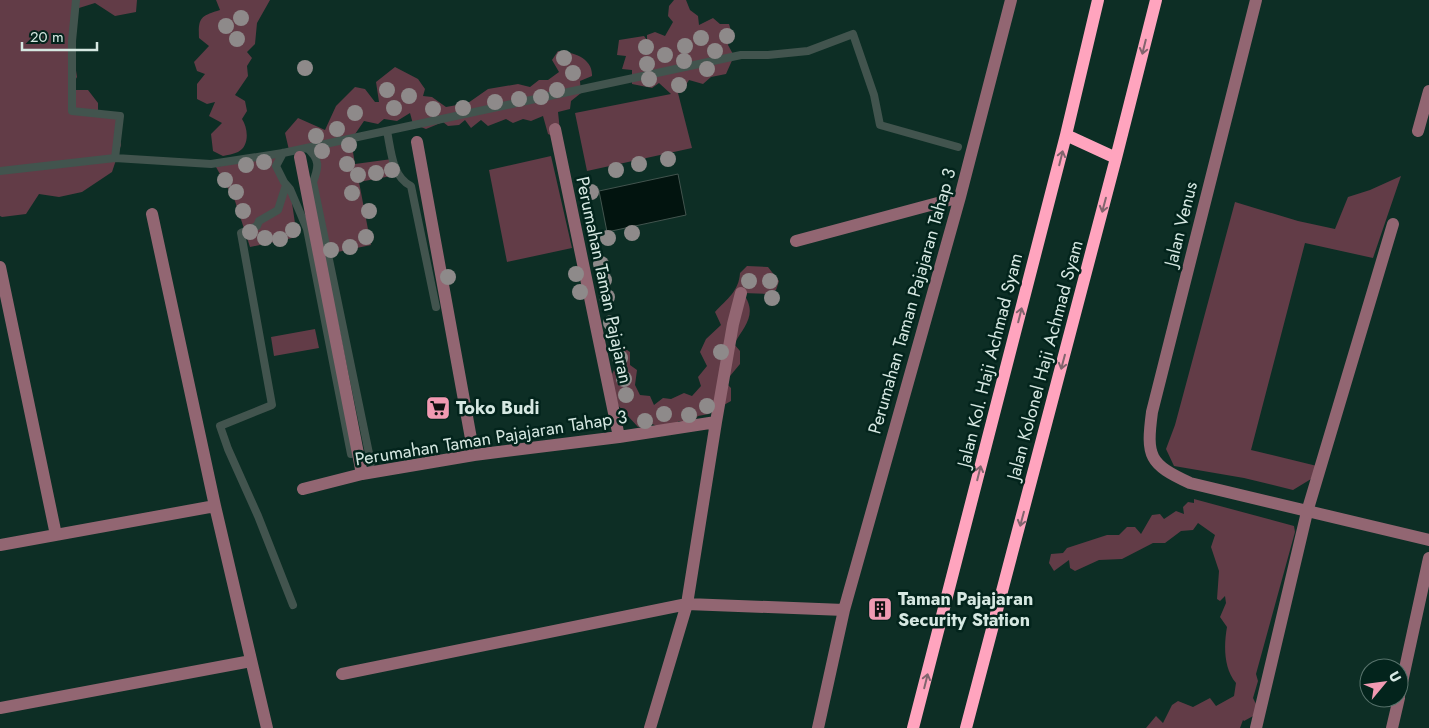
<svg xmlns="http://www.w3.org/2000/svg" width="1429" height="728" viewBox="0 0 1429 728" font-family="Jost,sans-serif">
	<style>
		.green { fill: #623c47 }
		.water { fill: #02140f; stroke: #42544e }
		.lines { fill: none; stroke-linecap: round; stroke-linejoin: round }
		.stream { stroke: #42544e; stroke-width: 8 }
		.minor { stroke: #926672; stroke-width: 12 }
		.major { stroke: #ffa4be; stroke-width: 12 }
		.tree { fill: #8e8a8a }
		.oneway { stroke: #81646d }
		.labels { text-anchor: middle; stroke-width: 5; stroke-linejoin: round; paint-order: stroke }
		.street-label { font-size: 18px; fill: #d6e8e2; stroke: #03241c }
		.poi-label { font-size: 18px; font-weight: bold; fill: #d6e8e2; stroke: #03241c; text-anchor: start }
	</style>
	<rect width="100%" height="100%" fill="#0d2e25"/>
	<path class="green" d="M0,0H137L136,12L115,16L95,3L79,8L76,3L72,62L75,64L77,77L72,86V90H88L98,103V113L120,116L119,127L121,145L112,172L82,192L59,197L39,194L26,214L2,217L0,216Z
		M216,0H270L257,23L255,44L247,52L252,58L247,66L248,76L235,95L245,101L247,111L242,119C248,128 250,146 238,152C234,154 227,155 223,156L213,151L211,134L222,123L209,116L215,102L207,104L197,99V84L205,74L197,71L194,62L209,46L199,38C198,17 201,16 220,10Z
		M674,0H686L690,10L698,16L699,25L713,18L720,24H729L732,34L728,45L734,56L726,74L711,77L703,84L689,80L681,93H678L692,148L587,171L575,113L671,94L659,83L652,88L632,84V70L622,69L626,56L617,55L619,40L644,36L647,40V35L655,32L665,36L673,22L668,16L669,6Z
		M558,51C573,52 593,58 592,76L580,81L581,93L571,101L570,109L558,112L561,140L548,134L543,116L531,121L523,119L513,123L506,119L488,126L481,120L471,128L465,120L459,125L448,126L443,122L426,129L413,124L410,113L397,121L384,119L378,124L364,121L351,140L355,164L392,159L397,175L359,182L371,245L328,254L314,182L318,170L317,163L314,154L307,148L319,145L316,144L289,150L285,133L298,118L325,130L336,106L355,87L365,89L375,102H379L376,82L395,67L418,79L425,89L423,96L432,97L446,107L468,103L488,89L518,84L530,87L539,80H548L559,72L552,60Z
		M281,154L276,166L283,182L290,189L297,237L250,247L235,201L216,167Z
		M551,156L572,248L507,262L489,170Z
		M1401,176L1373,258L1305,243L1251,450L1317,466L1311,479L1293,490L1244,478L1174,466L1166,449L1175,425L1235,202L1298,221L1335,229L1348,197L1370,190Z
		M747,266L768,267L779,281L776,290L768,294L743,293C758,314 745,325 734,344L740,351V364L725,382L731,388V401L722,406L714,404L709,414L698,416L691,423L679,421L666,429L649,423L638,427L615,402L610,378L616,366L613,354L621,346L630,352V365L637,370L635,385L640,395L650,396L654,405L663,398L671,399L684,393L692,396L701,386L698,377L707,366L700,352L706,339L721,325L715,312C727,299 739,291 740,273Z
		M315,329L319,348L274,356L271,337Z
		M1194,499L1294,526L1295,532L1256,674L1258,681L1253,698L1257,706L1255,715L1244,721L1243,720L1240,728H1146L1156,716L1163,723L1172,705L1178,701L1193,707L1210,698L1216,706L1234,696L1236,683C1223,668 1224,644 1227,627L1220,617L1226,603L1225,596L1220,601L1217,599L1219,571L1211,547L1215,535L1198,523L1193,530L1181,531L1165,543H1153L1122,559L1099,560L1075,571L1070,568L1069,560L1054,571L1049,563L1051,554L1063,553L1067,548L1107,535H1119L1127,527H1135L1141,534L1152,515L1160,514L1164,519L1176,511L1184,514L1183,507L1188,502L1194,503Z"/>
	<path class="water" d="M678,174L686,215L607,232L599,191Z"/>
	<g class="lines">
		<path class="stream" d="M76,0L72,41V111L120,116L115,158
			M387,131C391,150 392,177 411,186L436,307
			M307,148C320,159 319,167 313,182L371,463
			M283,153L276,166L284,182L290,189L307,229L351,454
			M0,171L115,158L211,164L283,153L741,55H768L808,51L853,34L874,95L880,125L958,147
			M286,185L278,210L259,221L257,226L241,233L272,405L220,426L228,449L258,516L293,605"/>
		<path class="minor" d="M1256,0L1152,412C1146,457 1149,464 1190,483L1429,540
			M555,129L619,437
			M1418,131L1429,91
			M417,142L474,455
			M300,157L362,474
			M152,214L215,506L267,728
			M796,241L960,197
			M0,267L56,535
			M303,489L362,474L474,455L619,437L716,422
			M0,545L215,506
			M342,674L687,604L844,610
			M1399,696L1429,558
			M0,708L251,661
			M650,728L687,604L716,422L733,324L741,293
			M818,728L844,610L960,197L1011,0
			M1256,728L1307,512L1393,224
			M1392,728L1399,698"/>
		<path class="major" d="M1066,135L1116,158
			M913,728L1066,135L1098,0
			M966,728L1116,158L1156,0"/>
	</g>
	<g class="tree">
		<circle cx="241" cy="18" r="8"/>
		<circle cx="226" cy="26" r="8"/>
		<circle cx="727" cy="36" r="8"/>
		<circle cx="701" cy="38" r="8"/>
		<circle cx="237" cy="39" r="8"/>
		<circle cx="685" cy="46" r="8"/>
		<circle cx="646" cy="47" r="8"/>
		<circle cx="715" cy="51" r="8"/>
		<circle cx="665" cy="55" r="8"/>
		<circle cx="564" cy="58" r="8"/>
		<circle cx="684" cy="61" r="8"/>
		<circle cx="647" cy="64" r="8"/>
		<circle cx="305" cy="68" r="8"/>
		<circle cx="707" cy="69" r="8"/>
		<circle cx="573" cy="73" r="8"/>
		<circle cx="649" cy="79" r="8"/>
		<circle cx="679" cy="85" r="8"/>
		<circle cx="387" cy="90" r="8"/>
		<circle cx="557" cy="90" r="8"/>
		<circle cx="409" cy="96" r="8"/>
		<circle cx="541" cy="97" r="8"/>
		<circle cx="519" cy="99" r="8"/>
		<circle cx="495" cy="102" r="8"/>
		<circle cx="394" cy="108" r="8"/>
		<circle cx="463" cy="108" r="8"/>
		<circle cx="433" cy="109" r="8"/>
		<circle cx="355" cy="113" r="8"/>
		<circle cx="337" cy="129" r="8"/>
		<circle cx="316" cy="136" r="8"/>
		<circle cx="349" cy="145" r="8"/>
		<circle cx="322" cy="151" r="8"/>
		<circle cx="668" cy="159" r="8"/>
		<circle cx="264" cy="162" r="8"/>
		<circle cx="347" cy="164" r="8"/>
		<circle cx="639" cy="164" r="8"/>
		<circle cx="246" cy="165" r="8"/>
		<circle cx="392" cy="170" r="8"/>
		<circle cx="616" cy="170" r="8"/>
		<circle cx="376" cy="173" r="8"/>
		<circle cx="358" cy="175" r="8"/>
		<circle cx="225" cy="180" r="8"/>
		<circle cx="236" cy="192" r="8"/>
		<circle cx="591" cy="192" r="8"/>
		<circle cx="352" cy="193" r="8"/>
		<circle cx="243" cy="211" r="8"/>
		<circle cx="369" cy="211" r="8"/>
		<circle cx="293" cy="230" r="8"/>
		<circle cx="250" cy="232" r="8"/>
		<circle cx="632" cy="233" r="8"/>
		<circle cx="366" cy="237" r="8"/>
		<circle cx="265" cy="238" r="8"/>
		<circle cx="608" cy="238" r="8"/>
		<circle cx="280" cy="239" r="8"/>
		<circle cx="350" cy="247" r="8"/>
		<circle cx="331" cy="250" r="8"/>
		<circle cx="601" cy="264" r="8"/>
		<circle cx="576" cy="274" r="8"/>
		<circle cx="448" cy="277" r="8"/>
		<circle cx="604" cy="280" r="8"/>
		<circle cx="749" cy="281" r="8"/>
		<circle cx="770" cy="281" r="8"/>
		<circle cx="580" cy="292" r="8"/>
		<circle cx="607" cy="297" r="8"/>
		<circle cx="772" cy="298" r="8"/>
		<circle cx="611" cy="323" r="8"/>
		<circle cx="721" cy="352" r="8"/>
		<circle cx="620" cy="358" r="8"/>
		<circle cx="624" cy="379" r="8"/>
		<circle cx="626" cy="395" r="8"/>
		<circle cx="707" cy="406" r="8"/>
		<circle cx="664" cy="414" r="8"/>
		<circle cx="689" cy="415" r="8"/>
		<circle cx="645" cy="421" r="8"/>
	</g>
	<defs><path id="oneway-shaft" d="M-6 0H5M1.5-3L5.5 0L1.5 3" fill="none" stroke-width="1.6" stroke-linecap="round" stroke-linejoin="round" transform="scale(1.25)"/></defs>
	<g class="oneway">
		<use href="#oneway-shaft" transform="translate(1144 47) rotate(104)"/>
		<use href="#oneway-shaft" transform="translate(1061 158) rotate(-76)"/>
		<use href="#oneway-shaft" transform="translate(1104 205) rotate(105)"/>
		<use href="#oneway-shaft" transform="translate(1020 315) rotate(-76)"/>
		<use href="#oneway-shaft" transform="translate(1063 362) rotate(105)"/>
		<use href="#oneway-shaft" transform="translate(979 473) rotate(-76)"/>
		<use href="#oneway-shaft" transform="translate(1022 519) rotate(105)"/>
		<use href="#oneway-shaft" transform="translate(926 681) rotate(-76)"/>
	</g>
	<defs>
		<symbol id="supermarket-square" viewBox="-11 -11 22 22"><rect x="-9" y="-9" width="18" height="18" rx="4" fill="#f19ab2" stroke="#03241c"/><path d="M-6-5.5h2.5l.6 2H6L4.5 2H-2.5L-4.4-4H-6ZM-1.5 3.2a1.3 1.3 0 1 0 .1 0ZM3 3.2a1.3 1.3 0 1 0 .1 0Z" fill="#111"/></symbol>
		<symbol id="building-square" viewBox="-11 -11 22 22"><rect x="-9" y="-9" width="18" height="18" rx="4" fill="#f19ab2" stroke="#03241c"/><path d="M-4-6H4V6H1V3H-1V6H-4ZM-2.5-4.3h1.7v1.8h-1.7ZM.8-4.3h1.7v1.8H.8ZM-2.5-1h1.7V.8h-1.7ZM.8-1h1.7V.8H.8Z" fill="#111"/></symbol>
	</defs>
	<g fill-rule="evenodd">
		<use href="#supermarket-square" x="424" y="394" width="28" height="28"/>
		<use href="#building-square" x="866" y="595" width="28" height="28"/>
	</g>
	<g class="labels">
		<g class="street-label">
			<text transform="translate(1181 224) rotate(-76)" y="6">Jalan Venus</text>
			<text transform="translate(604 280) rotate(78)" y="6">Perumahan Taman Pajajaran</text>
			<text transform="translate(912 301) rotate(-74)" y="6">Perumahan Taman Pajajaran Tahap 3</text>
			<text transform="translate(990 360) rotate(-76)" y="6">Jalan Kol. Haji Achmad Syam</text>
			<text transform="translate(1045 360) rotate(-75)" y="6">Jalan Kolonel Haji Achmad Syam</text>
			<text transform="translate(491 438) rotate(-9)" y="6">Perumahan Taman Pajajaran Tahap 3</text>
		</g>
		<g class="poi-label">
			<text x="456" y="414">Toko Budi</text>
			<text x="898" y="605">Taman Pajajaran<tspan x="898" dy="21">Security Station</tspan></text>
		</g>
	</g>
	<g transform="translate(1384 683) rotate(61)"><circle r="24" fill="#03241c" stroke="#57726b"/>
	<path d="M0-4L9 19L0 12L-9 19Z" fill="#f19ab2"/>
	<text y="-8" font-size="14" font-weight="bold" text-anchor="middle" fill="#d6e8e2">U</text>
	</g>
	<path d="M22 42v8h75v-8" fill="none" stroke="#d6e8e2" stroke-width="2.5"/>
	<text x="30" y="42" font-size="15" fill="#d6e8e2" stroke="#03241c" stroke-width="4" paint-order="stroke">20 m</text>
</svg>
